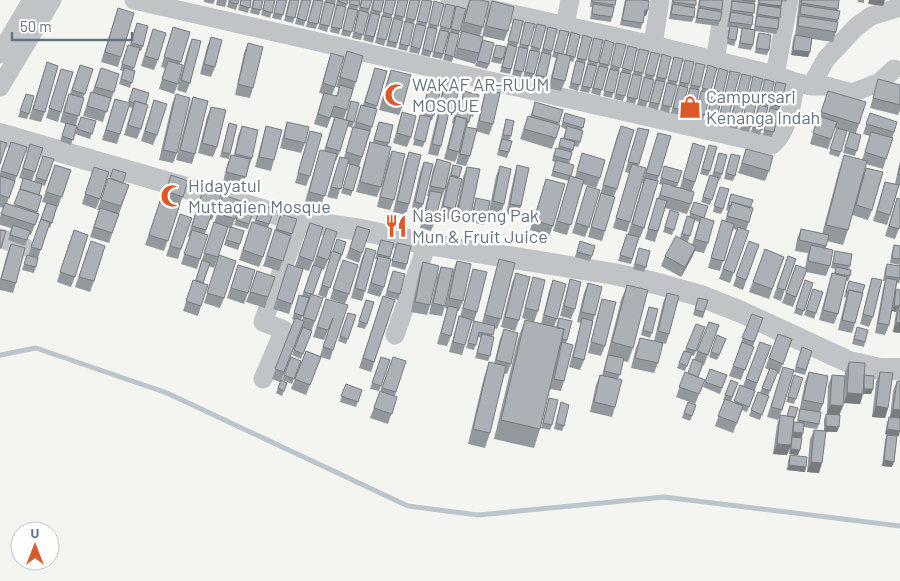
<svg xmlns="http://www.w3.org/2000/svg" width="900" height="581" viewBox="0 0 900 581" font-family="Barlow,sans-serif">
	<style>
		.lines { fill: none; stroke-linecap: round; stroke-linejoin: round }
		.stream { stroke: #bbc5cb; stroke-width: 5 }
		.minor { stroke: #c0c4c7; stroke-width: 19 }
		.tertiary { stroke: #c0c4c7; stroke-width: 22 }
		.wall { fill: #93989d; fill-rule: evenodd }
		.shaded-wall { fill: #787c7f }
		.building { fill: #abb1b6; stroke: #787c7f }
		.labels { text-anchor: middle; stroke-width: 5; stroke-linejoin: round; paint-order: stroke }
		.poi-label { font-size: 18px; fill: #657381; stroke: #fff; text-anchor: start }
	</style>
	<rect width="100%" height="100%" fill="#f4f5f1"/>
	<g class="lines">
		<path class="stream" d="M0,355L36,348L167,393L408,506L478,515L664,497L900,526"/>
		<path class="minor" d="M134,0L772,145C788,132 793,102 795,82L775,75L653,45L450,0
			M565,25L570,0
			M653,45L660,0
			M0,54L32,0
			M715,61L725,0
			M775,75L789,0
			M795,82L811,86L826,59L856,27L871,16L900,7
			M811,86H826L852,93L880,82L894,69
			M0,87L52,0
			M0,238L24,247
			M395,335L427,244
			M263,379L284,330L263,322L300,221"/>
		<path class="tertiary" d="M0,134L300,221L361,230L427,244L614,274L655,283L701,296L741,312L849,362L880,369H900"/>
	</g>
	<path class="wall" d="M204,0H215L213,4L204,2Z
		M217,0H227L225,7L216,5Z
		M229,0H239L236,10L227,7Z
		M241,0H251L248,13L238,10Z
		M253,0H263L259,15L250,13Z
		M265,0H275L270,18L261,15Z
		M277,0H287L281,20L272,18Z
		M289,0H299L293,23L284,21Z
		M301,0H311L304,26L295,24Z
		M313,0H323L316,29L306,27Z
		M325,0H336L327,32L318,29Z
		M337,0H348L339,34L330,32Z
		M350,0H360L350,37L341,35Z
		M361,0H372L361,40L352,38Z
		M373,0H384L373,43L363,40Z
		M386,0H396L384,46L375,43Z
		M398,0H408L396,48L386,46Z
		M410,0H420L407,51L398,49Z
		M422,0L427,23L419,54L409,52Z
		M469,0L483,27L480,36L489,64L487,69L475,66L478,58L475,64L454,58L461,33H460L467,7Z
		M591,0H616L612,17L611,22L590,19L592,7H590Z
		M625,0H649L646,16L644,15L641,29L620,25Z
		M672,0H696L694,17L692,22L669,19Z
		M699,0H723L720,21L718,26L695,23Z
		M731,0H755L752,25L751,29H754L758,0H787L786,2L782,1L778,29L776,34L755,31L753,45L751,50L738,48L742,29L738,28L736,40L734,46L727,44L728,31L730,27H727L731,4Z
		M799,0H839L837,10L838,20L836,32L833,42L812,39L808,57L791,55L793,40L795,36Z
		M858,0H864V3L858,2Z
		M434,1L438,26L430,57L421,55Z
		M492,1L508,31L504,41L482,36L488,11Z
		M446,4L450,29L442,59L432,57Z
		M456,6L460,31L452,62L443,60Z
		M118,8L121,57L118,67L101,62Z
		M514,19L518,43L510,74L500,72Z
		M525,22L529,46L521,77L512,75Z
		M537,24L540,49L532,79L523,77Z
		M173,27L190,32L180,64L178,84L174,94L159,89L165,68L161,67Z
		M548,27L552,51L544,82L534,80Z
		M135,28L143,46L141,51L139,50L133,71H135L130,88L119,84L123,71L120,70L126,50L130,45Z
		M153,29L158,60L154,70L141,66Z
		M560,30L563,55H565L571,32L575,57L573,62L570,61L565,81L561,91L548,88L556,58L552,57Z
		M759,33L769,50L767,55L755,53L757,38Z
		M583,35L586,60L578,91L569,88Z
		M211,37L215,67L211,77L200,74L207,47Z
		M594,38L598,63L589,93L580,91Z
		M192,39L190,83L186,93L177,90L188,49Z
		M605,40L609,65L600,96L591,93Z
		M248,43L253,88L250,98L235,95L244,53Z
		M616,43L620,68L612,98L603,96Z
		M496,45L503,59L501,64L491,62Z
		M628,46L632,71L623,101L614,99Z
		M639,49L643,73L635,104L626,102Z
		M347,51L356,82L344,119L345,120L351,101L354,122L352,128L347,126L340,151L336,161H335L321,206L305,202L317,160L320,150L324,151L334,118L331,117L327,128L314,124L323,94L319,93L331,53L335,87L332,95L336,96L339,88L336,87Z
		M651,52L654,76L646,107L637,105Z
		M662,54L666,79L658,110L648,107Z
		M674,57L677,82L669,113L660,110Z
		M685,60L689,84L681,115L671,113Z
		M47,62L45,112L41,122L29,119Z
		M696,63L700,87L692,118L682,116Z
		M80,65L93,69L83,98L71,145L60,141L66,124L60,122L65,104L69,94H70Z
		M708,65L711,90L703,120L694,118Z
		M101,68L114,92L110,102H109L103,122L83,116L91,92L92,93Z
		M375,68L387,71L376,109L372,127L359,167L351,196L341,193L350,165L348,164L337,199L327,197L340,157L344,158L350,137L361,105H363Z
		M719,68L723,93L715,123L705,121Z
		M61,69V112L58,122L46,118Z
		M391,70L403,105L399,115L379,110L387,81Z
		M730,71L734,95L726,126L717,124Z
		M742,74L746,98L737,129L728,127Z
		M753,76L757,101L749,132L740,130Z
		M447,78L456,102L452,112H449L441,146L438,156L428,154L437,116L440,109H438L443,88Z
		M765,79L769,104L760,135L751,132Z
		M878,79L900,85V110L898,115L870,108Z
		M776,82L780,107L772,137L763,135Z
		M133,88L146,104L141,129L137,139L124,135L132,108L129,107L117,144L102,140L115,99L128,103Z
		M486,89L493,124L489,135L476,131L470,156L466,166L456,164L463,137L466,127H465L459,152L455,162L444,159L453,124L452,123L454,115L456,110H458L464,91L475,111L473,117L471,116L467,127L476,129L483,100Z
		M428,90L434,115L432,120H430L423,147L413,145Z
		M828,91L859,124L856,133L861,135L855,156L843,153L849,132L847,131L839,157L829,154L837,128H835L828,149L810,144L815,127L818,116L820,117Z
		M176,94L177,153L173,163L159,160L172,104Z
		M193,97L195,154L192,164L176,160L189,108Z
		M24,99L29,114L27,119L18,117Z
		M154,100L157,135L153,145L141,141Z
		M535,102L563,110L558,125L556,138L552,149L520,139L528,116L530,117Z
		M211,107L217,147L213,157L198,153L207,117Z
		M402,112L411,137L407,147L393,143L399,122Z
		M565,113L585,119L582,130L580,142L578,147L574,146L569,163L571,176L575,177L582,153L600,178L596,188L583,184L567,235L553,231L569,181L551,176L555,162L552,161L554,153L558,148L561,138L563,139L566,129L561,127Z
		M870,113L894,132L883,169L866,164L862,178L866,168L872,210L868,220L852,215L848,230L843,245L827,241L826,248L830,266L826,276L806,272L793,307L782,303L796,265L805,268L808,253L795,251L797,239L801,229L822,234L839,170L844,155L862,160L870,136L863,134Z
		M81,117L96,121L90,139L75,134Z
		M506,119L511,136L509,140V152L507,158L497,155Z
		M287,122L305,143L301,153L280,148L284,132Z
		M379,122L393,125L388,146L381,187L377,197L356,192L367,152L370,142H373Z
		M229,123L230,154L229,159L220,157Z
		M242,126L252,158L242,187L223,182L227,165L231,155H234L238,136Z
		M266,126L274,160L271,171L255,167L263,136Z
		M621,126L617,189L614,196L605,231L602,241L588,237L617,136Z
		M638,128L649,130L638,166L630,222L627,232L613,228L629,173L625,172Z
		M310,131V176L306,186L295,183Z
		M658,133L659,176L644,228L640,238L639,237L631,264L618,261L625,239L628,234L643,183H642Z
		M11,142L17,176L7,203L14,206L23,179L19,178L30,144L43,148L32,181L34,182L43,156L54,159L45,186L42,185L39,195L42,196L37,213L39,214L31,235L29,234L25,246L8,240L11,228L0,225V217L3,208L0,207V173Z
		M693,143L695,182L692,191L691,204L687,214L665,208L655,242L645,239L654,208L663,185L659,184L664,166L682,171L677,187L680,188Z
		M746,149L769,171L765,181L738,173Z
		M707,150L710,171L708,176L700,174Z
		M392,151L394,200L390,210L377,207L388,161Z
		M409,152V204L406,215L393,212L405,162Z
		M719,153L722,174L720,180L718,179L710,205L701,202L710,175L712,176Z
		M437,159L445,189L441,199H440L435,221L431,231L420,228L428,196H427L433,169Z
		M729,159L735,176L733,181L724,179Z
		M900,161V186H899L887,225L873,221L885,182L895,184Z
		M424,162L423,204L420,214L411,212L420,172Z
		M55,165L71,170L58,207H57L50,228L48,227L38,258L34,273L22,270L27,255L28,256L46,203L42,202Z
		M453,165L462,167L459,178L455,209L451,220L439,216L446,186Z
		M517,165L521,206L517,216L506,214L514,176Z
		M500,166L504,204L501,214L489,211L496,176Z
		M467,167L471,214L467,224L454,221L463,177Z
		M171,175L188,181L164,251L145,245L161,198L163,199Z
		M90,177L100,199L96,209L82,204Z
		M546,179L553,226L549,236L530,230Z
		M123,183L129,185L109,243L90,237L99,210H97L105,188Z
		M204,186L222,192L212,220L210,219L205,234L200,259L197,269L181,264L190,237L188,236Z
		M587,186L589,227L585,237L572,233Z
		M718,192L723,209L721,214L713,212Z
		M731,194L750,208L749,222L746,230L749,231L730,283L719,279L737,230L733,229L720,271L708,268L722,220L725,221L728,211L726,210Z
		M476,198L486,220L484,225L470,222Z
		M897,198L900,226L895,239L885,236Z
		M241,201L232,227L244,231L238,250L224,245L230,228H228L214,268L209,266L203,284L201,306L198,316L183,311L193,280L195,281L220,205Z
		M242,202L255,206L248,229L234,225Z
		M694,202L704,218L708,243L704,253L695,251L692,257L681,277L661,266L665,256L680,238L685,221L689,217ZM694,220L699,222L692,245L684,241L688,242Z
		M261,205L274,209L268,228L263,257L259,267L239,260L252,222L254,223Z
		M670,210L674,230L672,235L663,232Z
		M281,214L297,219L279,271L263,266Z
		M310,223L313,261L309,271L303,269L289,314L273,309L285,274L295,266Z
		M177,224L181,249L178,259L166,256Z
		M357,226L362,253L359,263L346,258Z
		M326,228L328,260L324,270L322,269L313,294L315,321L301,359L292,355L302,328L281,381L287,383L282,396L276,393L280,382L272,379L295,320L292,319L298,301L302,296ZM308,299L309,300L302,320H301Z
		M337,239L346,242L340,261L339,260L326,298L318,295Z
		M70,240L75,277L71,287L57,282Z
		M381,240L394,243L390,259L384,287L380,297L367,293L377,259H375Z
		M580,241L592,256L590,261L575,257Z
		M749,241L759,245L743,290L733,286Z
		M397,243L407,264L405,270L391,266Z
		M11,244L16,283L13,293L0,290V280L7,254Z
		M894,245L900,246V265L890,263L892,251Z
		M366,248L365,291L362,301L351,298L362,258Z
		M639,248L646,267L644,272L633,269Z
		M765,249L784,257L769,299L749,292Z
		M87,251L94,281L90,292L75,287Z
		M835,251L850,266L848,270L850,276L848,281H846L838,314L834,324L819,320L829,283L832,273L834,274L836,269L831,268Z
		M219,255L224,298L220,308L204,303Z
		M788,256L796,259L781,301L773,298Z
		M499,259L501,319L497,329L494,328L492,336L490,356L488,361L475,358L481,338L478,337L474,350L466,348L474,322L471,321L465,345L462,355L449,352L456,327L459,316L460,317L470,279L473,269L477,312L474,321L482,323L496,269Z
		M457,261L463,301L459,311H457L451,336L447,346L437,344L447,309L445,308L453,271Z
		M423,262L430,305L427,315L411,312L419,273Z
		M887,264L900,266V280L899,283H897L895,293L896,289L900,290V333L893,332L896,312L892,311L889,325L885,335L875,333L883,288L885,281H883L885,269Z
		M238,265L248,293L244,304L227,298Z
		M441,267L445,306L442,316L429,314L437,277Z
		M339,270L349,294L345,304L330,299Z
		M257,271L268,297L265,308L246,302Z
		M393,271L400,294L398,300L385,296Z
		M516,273L519,320L515,331L501,327L512,283Z
		M533,277L538,311L534,322L522,318L530,287Z
		M872,278L873,317L869,327L860,324L869,288Z
		M570,279L575,309L571,319L560,316L567,289Z
		M553,280L557,319L554,327H556L559,318L567,340L566,343L564,381L561,391L550,389L540,429L534,448L494,439L518,339L525,320L541,324L549,291Z
		M805,280L813,283L802,316L794,313Z
		M849,281L855,323L852,333L838,330L846,297H844Z
		M588,283L595,315L593,321L584,360L580,370L569,367L581,323L577,322L584,293Z
		M627,285L633,348L628,362L623,361L618,380L615,407L612,417L590,412L596,385L600,375L602,376L621,300Z
		M813,289L823,292L814,319L804,315Z
		M667,293L669,334L666,344L654,341L663,303Z
		M383,296L395,300L371,372L359,368Z
		M698,298L708,300L703,318L693,315Z
		M326,299L333,350L330,360L321,357L306,395L291,389L306,351L320,356L329,328L324,340L313,337Z
		M602,299L605,346L601,356L588,353L599,309Z
		M366,300L374,302L365,329L357,327Z
		M649,307L652,333L650,338L641,335Z
		M348,313L356,315L346,344L338,341Z
		M752,314L763,318L741,380L729,376L740,348H739Z
		M709,322L719,325L704,365H703L698,377L705,380L695,404L676,397L685,372L688,373L694,360Z
		M696,324L705,327L694,356L691,355L685,371L677,368L684,351H685Z
		M857,327L865,342L864,347L852,344Z
		M504,329L511,364L507,374L504,373L490,433L485,448L468,444L484,377L489,362L494,364L500,339Z
		M778,334L792,339L779,374L777,373L768,396L760,393L769,370L765,368Z
		M717,335L726,339L717,360L709,357Z
		M640,338L658,363L654,373L631,368L636,348Z
		M760,342L771,346L747,412L742,410L733,433L715,426L724,400H723L731,380L738,383L731,402L734,403L743,386Z
		M812,351L805,375L794,372L800,353Z
		M291,357L301,361L292,384L282,380Z
		M381,357L390,360L379,391L370,389Z
		M393,357L396,392L395,396L397,397L388,424L370,418Z
		M849,362L864,375L873,389L871,394H863L860,404L844,403L845,372Z
		M783,367L782,410L778,420L767,417Z
		M710,369L727,375L720,394L703,387Z
		M809,372L823,404L820,412L819,424L817,429L804,427L798,455L789,454L790,448L787,455L773,454L777,425L780,415L795,418L793,423H797L805,382Z
		M880,372L888,408L885,418L872,417L876,382Z
		M832,375L840,415L837,432H826L819,473L807,472L810,440L814,430L824,431V419L827,414L828,385Z
		M803,378L794,404L786,402L792,380Z
		M897,381L899,436L892,435V467L882,466L885,440L887,435L885,434L887,422L890,417L893,391Z
		M346,384L362,390L356,407L340,402Z
		M758,392L769,396L760,420L749,416Z
		M549,398L552,425L550,430L541,428Z
		M561,402L564,426L562,431L554,429Z
		M688,402L696,405L690,421L682,418Z
		M790,455L806,467L805,472L787,470L788,461Z"/>
	<path class="shaded-wall" d="M869,0H885L883,6L868,4Z
		M759,3L781,6L779,11L759,5L757,8Z
		M645,10H648L646,16L643,15Z
		M793,50L810,52L808,57L791,55Z
		M696,247L692,257L681,277L685,267Z
		M894,306H898L896,312L892,311Z
		M896,322L900,323V333L893,332Z
		M863,389H873L871,394H861Z
		M847,393L863,394L860,404L844,403Z
		M830,405L843,406L839,416L826,415Z
		M876,406L888,408L885,418L872,417Z
		M893,409L900,410V420L889,419Z
		M826,426L839,427L837,432L824,431Z
		M887,429L900,431L899,436L885,434Z
		M793,432L803,433L801,438L791,437Z
		M777,444L791,445L787,455L773,454Z
		M791,449L800,450L798,455L789,454Z
		M884,460L894,462L892,467L882,466Z
		M811,462L822,463L819,473L807,472Z
		M789,465L806,467L805,472L787,470Z"/>
	<path class="building" d="M229,0H239L238,4L229,2Z
		M241,0H251L250,8L240,5Z
		M254,0H263L261,10L252,8Z
		M265,0H275L272,13L263,10Z
		M277,0H287L283,15L274,13Z
		M290,0H299L295,18L286,16Z
		M302,0H311L306,21L297,18Z
		M314,0L323,1L318,24L308,22Z
		M338,0H348L347,4L338,1Z
		M350,0H360L359,6L349,4Z
		M362,0H372L369,9L360,7Z
		M374,0H384L381,12L372,10Z
		M386,0H396L392,15L383,12Z
		M398,0H408L404,17L395,15Z
		M410,0H420L415,20L406,18Z
		M422,0L432,1L427,23L417,21Z
		M470,0H481L489,2L483,27L464,22Z
		M592,0H616L615,5L592,2Z
		M626,0H641L649,1L648,10H645L643,23L622,20Z
		M673,0H696V5L673,2Z
		M700,0H723L722,10L699,6Z
		M742,0H755V2Z
		M759,0H782L781,6L759,3Z
		M802,0H839L838,9L801,3Z
		M434,1L444,4L438,26L429,24Z
		M492,1L514,7L508,31L486,26Z
		M732,1L755,4L754,13L731,10Z
		M325,2L335,4L329,26L320,24Z
		M446,4L455,6L450,29L440,26Z
		M593,4L614,7L612,17L592,14Z
		M673,4L695,8L694,17L671,14Z
		M337,5L346,7L341,29L331,27Z
		M759,5L781,8L780,18L757,14Z
		M801,5L840,11L838,20L800,14Z
		M456,6L466,9L460,31L451,29Z
		M118,8L134,13L121,57L105,52Z
		M348,8L358,10L352,32L343,30Z
		M699,8L722,12L720,21L697,18Z
		M359,10L369,13L363,35L354,32Z
		M731,12L753,16L752,25L729,22Z
		M371,13L380,15L374,37L365,35Z
		M382,16L392,18L386,40L377,38Z
		M757,16L779,19L778,29L755,26Z
		M799,16L838,22L836,32L798,26Z
		M394,18L403,21L397,43L388,41Z
		M514,19L523,21L518,43L508,41Z
		M405,21L414,24L409,46L400,44Z
		M525,22L535,24L529,46L520,44Z
		M137,23L148,26L143,46L131,43Z
		M416,24L426,26L420,49L411,46Z
		M537,24L546,26L540,49L531,46Z
		M730,26L738,27L736,40L728,39Z
		M173,27L190,32L181,62L164,57Z
		M428,27L437,29L432,52L423,49Z
		M548,27L557,29L552,51L543,49Z
		M742,28L755,30L753,45L740,43Z
		M153,29L166,33L158,60L145,56Z
		M440,30L449,32L443,54L434,52Z
		M560,30L569,32L563,54L554,52Z
		M462,31L483,37L479,53L457,48Z
		M450,32L459,34L454,57L445,54Z
		M571,32L580,35L575,57L566,55Z
		M759,33L771,35L769,50L756,48Z
		M583,35L592,38L586,60L577,58Z
		M795,35L812,38L810,52L793,50Z
		M211,37L222,40L215,67L204,64Z
		M594,38L603,40L598,63L588,60Z
		M192,39L201,41L190,83L181,80Z
		M483,40L494,43L489,64L477,61Z
		M605,40L614,43L609,65L599,63Z
		M248,43L263,47L253,88L238,84Z
		M616,43L626,45L620,68L611,65Z
		M508,44L517,47L511,69L502,67Z
		M128,45L140,48L134,68L122,64Z
		M496,45L506,47L503,59L493,57Z
		M628,46L637,48L632,71L622,68Z
		M519,47L528,49L523,72L514,70Z
		M639,49L649,51L643,73L634,71Z
		M530,50L540,52L534,74L525,72Z
		M347,51L363,56L356,82L340,77Z
		M542,52L551,55L546,77L536,75Z
		M651,52L660,54L654,76L645,74Z
		M331,53L344,57L335,87L323,83Z
		M558,53L571,56L565,81L552,78Z
		M662,54L671,57L666,79L657,77Z
		M674,57L683,59L677,82L668,80Z
		M685,60L694,62L689,84L680,82Z
		M168,61L183,65L178,84L162,79Z
		M576,61L585,63L580,85L571,83Z
		M47,62L58,66L45,112L33,109Z
		M696,63L705,65L700,87L691,85Z
		M588,64L597,66L591,88L582,86Z
		M80,65L93,69L85,94L72,90Z
		M708,65L717,68L711,90L702,88Z
		M599,66L608,68L602,90L593,88Z
		M101,68L119,74L114,92L95,87Z
		M124,68L135,71L132,83L121,79Z
		M375,68L387,71L377,106L365,102Z
		M719,68L728,71L723,93L714,90Z
		M61,69L73,72L61,112L49,108Z
		M610,69L619,71L614,93L604,91Z
		M391,70L411,75L403,105L383,100Z
		M730,71L740,73L734,95L725,93Z
		M621,72L631,74L625,96L616,94Z
		M633,74L642,76L637,99L627,97Z
		M742,74L751,76L746,98L736,96Z
		M753,76L763,79L757,101L748,99Z
		M644,77L654,80L648,102L639,99Z
		M447,78L461,81L456,102L441,99Z
		M765,79L774,82L769,104L759,102Z
		M878,79L900,85V105L873,98Z
		M656,80L665,82L659,104L650,102Z
		M776,82L786,84L780,107L771,104Z
		M667,83L677,85L671,107L662,105Z
		M340,85L353,89L347,110L334,106L330,118L318,114L324,93L337,96Z
		M679,85L688,88L682,110L673,108Z
		M133,88L149,93L146,104L135,101L134,103L129,101Z
		M690,88L699,90L694,113L684,111Z
		M486,89L500,93L493,124L479,121Z
		M428,90L440,93L434,115L422,112Z
		M464,91L479,95L475,111L460,108Z
		M701,91L710,93L705,115L696,113Z
		M828,91L866,102L859,124L821,112Z
		M91,92L111,98L107,112L87,106Z
		M26,94L34,96L29,114L20,111Z
		M69,94L84,98L79,116L64,112Z
		M176,94L190,98L177,153L163,150Z
		M713,94L722,96L717,118L707,116Z
		M193,97L208,101L195,154L180,150Z
		M724,97L733,99L728,121L719,119Z
		M115,99L130,103L120,134L106,130Z
		M736,99L745,102L739,124L730,122Z
		M154,100L167,104L157,135L145,131Z
		M135,101L148,105L141,129L128,125Z
		M351,101L359,103L354,122L346,120Z
		M535,102L563,110L559,123L532,115Z
		M747,102L756,104L751,127L741,124Z
		M361,105L377,109L372,127L356,122Z
		M759,105L768,107L762,130L753,127Z
		M441,106L450,108L441,146L432,144Z
		M211,107L226,110L217,147L202,143Z
		M770,108L779,110L774,132L764,130Z
		M456,110L471,113L469,122L466,121L467,119L456,116L455,119L454,118Z
		M402,112L416,116L411,137L397,133Z
		M565,113L585,119L583,128L563,122Z
		M870,113L897,122L894,132L866,124Z
		M420,115L431,117L425,142L414,139Z
		M456,116L467,119L459,152L448,149Z
		M528,116L560,125L556,138L524,129Z
		M818,116L837,122L831,139L813,133Z
		M81,117L96,121L92,134L77,129Z
		M335,117L349,121L340,151L326,147Z
		M506,119L514,121L511,136L503,135Z
		M287,122L309,127L305,143L284,138Z
		M379,122L393,125L389,143L374,140Z
		M66,123L77,126L73,140L62,136Z
		M229,123L237,125L230,154L222,152Z
		M242,126L258,130L252,158L235,154Z
		M266,126L282,130L274,160L259,157Z
		M567,126L583,131L580,142L564,138Z
		M621,126L634,130L617,189L603,185Z
		M353,127L370,131L362,157L346,152Z
		M466,127L477,129L470,156L460,154Z
		M638,128L649,130L639,164L628,162Z
		M837,128L847,131L841,152L830,149Z
		M310,131L322,134L310,176L298,173Z
		M850,132L861,135L857,151L845,147Z
		M871,132L893,138L886,159L865,152Z
		M658,133L671,136L659,176L646,173Z
		M561,138L575,142L573,150L559,146Z
		M502,139L512,141L509,152L499,150Z
		M0,141L7,143L0,164Z
		M11,142L27,147L17,176L1,171Z
		M370,142L391,147L381,187L360,182Z
		M693,143L705,147L695,182L683,178Z
		M30,144L43,148L35,172L23,168Z
		M709,145L717,147L710,171L702,169Z
		M556,148L572,152L570,160L554,156Z
		M746,149L773,156L769,171L742,163Z
		M320,150L337,154L325,196L309,192Z
		M392,151L405,154L394,200L380,197Z
		M409,152L421,155L409,204L397,201Z
		M582,153L605,160L600,178L577,171Z
		M719,153L727,155L722,174L714,172Z
		M731,154L740,156L735,176L726,173Z
		M231,155L250,159L246,177L226,172Z
		M844,155L867,161L848,230L826,225Z
		M43,156L54,159L46,181L36,177Z
		M340,157L349,159L341,189L331,187Z
		M437,159L451,163L445,189L430,186Z
		M556,160L574,165L571,176L553,171Z
		M424,162L433,164L423,204L415,202Z
		M350,164L360,167L353,191L343,188Z
		M632,164L646,168L630,222L616,218Z
		M55,165L71,170L62,197L46,192Z
		M453,165L462,167L459,177L451,175Z
		M517,165L529,168L521,206L510,204Z
		M900,165V175H898Z
		M500,166L511,169L504,204L493,201Z
		M664,166L682,171L678,183L661,178Z
		M94,167L109,172L100,199L85,194Z
		M467,167L480,169L471,214L458,211Z
		M866,168L883,172L872,210L856,205Z
		M113,169L126,173L123,183L110,178Z
		M171,175L188,181L183,197L166,191Z
		M710,175L719,178L712,200L703,197Z
		M0,176L15,181L9,198L0,195Z
		M450,176L462,179L455,209L443,206Z
		M570,176L584,180L571,225L557,221Z
		M23,178L42,184L39,195L20,189Z
		M108,178L129,185L121,206L101,200Z
		M645,178L658,181L644,228L632,224Z
		M546,179L565,184L553,226L534,220Z
		M885,182L899,185L890,215L877,211Z
		M663,183L694,192L691,204L660,195Z
		M204,186L222,192L216,209L199,204Z
		M587,186L600,190L589,227L576,223Z
		M720,187L729,189L723,209L714,206Z
		M20,189L42,196L37,212L14,204Z
		M430,191L442,193L435,221L424,218Z
		M601,193L615,197L605,231L591,227Z
		M731,194L753,200L750,208L732,202L731,206L728,205Z
		M223,195L241,201L235,219L217,213Z
		M161,198L180,204L168,241L149,235Z
		M476,198L490,201L486,220L472,217Z
		M657,198L667,201L658,231L648,229Z
		M897,198L900,199V226L899,229L889,226Z
		M242,202L255,206L249,224L236,220Z
		M694,202L708,206L704,218L690,213Z
		M732,202L753,208L749,222L727,216Z
		M5,203L39,214L35,225L1,214Z
		M47,203L57,206L52,223L41,219Z
		M198,205L213,210L206,230L192,226Z
		M261,205L274,209L269,224L256,220Z
		M100,208L119,214L112,233L94,227Z
		M670,210L679,213L674,230L665,227Z
		M180,214L192,218L181,249L170,246Z
		M281,214L297,219L292,234L276,229Z
		M687,216L695,219L690,236L682,234Z
		M701,217L714,221L708,243L695,239Z
		M41,219L50,222L41,250L31,247Z
		M722,220L734,224L724,261L711,258Z
		M214,222L228,227L218,257L204,253Z
		M252,222L272,229L263,257L243,250Z
		M310,223L323,227L313,261L299,256Z
		M13,225L30,231L27,240L10,235Z
		M357,226L370,230L362,253L350,248Z
		M231,227L244,231L240,244L226,240Z
		M738,227L749,231L734,273L723,269Z
		M326,228L337,232L328,260L317,256Z
		M801,229L829,235L826,246L799,240Z
		M0,230L6,231L1,248H0Z
		M74,230L88,235L75,277L60,272Z
		M192,230L208,235L200,259L184,254Z
		M275,230L291,236L283,261L267,256Z
		M627,234L639,237L632,259L620,255Z
		M676,236L696,247L685,267L665,256Z
		M337,239L346,242L342,255H340L341,254L333,251Z
		M381,240L394,243L390,257L377,254Z
		M91,241L105,246L94,281L79,277Z
		M580,241L595,246L592,256L577,252Z
		M749,241L759,245L746,280L736,276Z
		M397,243L411,246L407,264L392,261Z
		M11,244L25,248L16,283L1,279Z
		M811,245L833,250L830,266L808,261Z
		M894,245L900,246V259L892,258Z
		M366,248L376,251L365,291L355,288Z
		M639,248L650,251L646,267L635,264Z
		M765,249L784,257L772,289L753,282Z
		M332,251L341,254L330,288L322,285Z
		M835,251L852,254L850,266L833,263Z
		M27,255L38,258L36,267L24,264Z
		M219,255L236,261L224,298L207,293Z
		M378,256L391,259L384,287L371,283Z
		M788,256L796,259L785,290L777,288Z
		M499,259L515,263L501,319L485,315Z
		M202,260L210,263L203,283L196,280Z
		M343,260L358,265L349,294L333,289Z
		M457,261L471,264L463,301L449,298Z
		M423,262L439,266L430,305L415,302Z
		M288,264L303,269L292,304L277,299Z
		M887,264L900,266V278L885,276Z
		M238,265L255,270L248,293L231,288Z
		M313,265L322,268L313,294H311L304,292Z
		M796,265L807,269L796,297L786,293Z
		M441,267L453,269L445,306L433,303Z
		M836,267L851,270L850,276L835,273Z
		M473,269L487,272L477,312L463,308Z
		M257,271L275,277L268,297L250,292Z
		M393,271L405,274L400,294L387,291Z
		M516,273L530,277L519,320L505,317Z
		M832,273L847,277L838,314L823,310Z
		M533,277L545,280L538,311L525,308Z
		M872,278L882,280L873,317L863,314Z
		M886,278L897,280L889,325L878,323Z
		M570,279L581,282L575,309L564,306Z
		M193,280L208,285L201,306L186,301Z
		M553,280L566,284L557,319L544,315Z
		M805,280L813,283L804,311L796,308Z
		M849,281L865,285L862,293L849,290L848,292H846Z
		M588,283L602,287L595,315L581,312Z
		M627,285L648,290L633,348L612,342Z
		M813,289L823,292L816,313L806,310Z
		M896,289L900,290V305H899L898,306H894Z
		M849,290L863,293L855,323L842,320Z
		M667,293L679,296L669,334L658,331Z
		M311,294L323,298L315,321L303,317Z
		M299,295L309,298L303,316L294,313Z
		M383,296L395,300L374,362L363,358Z
		M698,298L708,300L704,312L695,310Z
		M326,299L348,305L333,350L323,347L333,318L328,330L317,327Z
		M602,299L616,302L605,346L591,342Z
		M366,300L374,302L367,324L359,321Z
		M899,305H900V323L896,322Z
		M448,306L458,308L451,336L441,333Z
		M649,307L658,309L652,333L643,330Z
		M348,313L356,315L348,339L340,336Z
		M752,314L763,318L754,342L742,338Z
		M459,316L472,320L465,345L453,342Z
		M295,318L304,321L284,372L275,369Z
		M559,318L572,321L567,340L562,339L564,329L557,328Z
		M582,318L593,321L584,360L573,357Z
		M525,320L564,329L540,429L501,420Z
		M474,321L495,326L493,335L479,332L476,345L468,343Z
		M709,322L719,325L708,355L697,351Z
		M696,324L705,327L696,351L686,348Z
		M303,327L312,331L303,354L294,350Z
		M857,327L868,330L865,342L854,339Z
		M504,329L518,333L511,364L496,360Z
		M482,334L494,337L490,356L477,353Z
		M778,334L792,339L783,364L769,358Z
		M717,335L726,339L719,355L711,352Z
		M640,338L663,343L658,363L635,358Z
		M562,342L573,345L564,381L554,379Z
		M742,342L754,347L745,370L733,366Z
		M760,342L771,346L757,383L746,379Z
		M802,347L812,351L806,370L796,367Z
		M306,351L321,357L310,385L295,379Z
		M684,351L692,353L687,366L679,363Z
		M608,355L624,358L620,375L604,371Z
		M291,357L301,361L294,379L284,375Z
		M381,357L390,360L381,386L372,383Z
		M393,357L406,361L396,392L382,388Z
		M693,359L703,363L698,377L688,373Z
		M489,362L506,366L490,433L473,429Z
		M849,362L865,363L863,394L847,393Z
		M783,367L794,370L782,410L771,407Z
		M770,368L778,371L770,391L762,388Z
		M710,369L727,375L722,388L705,382Z
		M685,372L705,380L699,394L679,387Z
		M809,372L828,376L823,404L803,400Z
		M880,372L893,373L888,408L876,406Z
		M600,375L622,380L615,407L594,402Z
		M794,375L803,378L796,399L788,397Z
		M832,375L845,376L843,406L830,405Z
		M864,375L874,376L873,389H864Z
		M281,380L287,383L284,391L278,388Z
		M731,380L738,383L732,397L725,395Z
		M897,381H900V410L893,409Z
		M346,384L362,390L358,402L341,396Z
		M740,385L755,391L749,407L734,401Z
		M380,391L397,397L392,414L374,408Z
		M758,392L769,396L762,415L751,410Z
		M549,398L558,400L552,425L543,423Z
		M725,399L743,406L737,423L718,416Z
		M561,402L569,405L564,426L556,423Z
		M688,402L696,405L692,416L684,413Z
		M790,406L798,408L795,418H794V417L787,416Z
		M800,409L821,412L819,424L798,420Z
		M826,414L840,415L839,427L826,426Z
		M780,415L794,417L791,445L777,444Z
		M889,417L900,418V431L887,429Z
		M794,422L804,423L803,433L793,432Z
		M814,430L826,431L822,463L811,462Z
		M887,435L897,436L894,462L884,460Z
		M792,437L802,438L800,450L791,449Z
		M790,455L807,457L806,467L789,465Z"/>
	<defs>
		<symbol id="mosque-bare" viewBox="-9 -9 18 18"><path d="M3.5-4.9A6 6 0 1 0 3.5 4.9A5 5 0 1 1 3.5-4.9Z" fill="#dc582a" stroke="#fff" stroke-width="2.5" paint-order="stroke"/></symbol>
		<symbol id="shop-bare" viewBox="-9 -9 18 18"><path d="M-5-2.5h2.3a2.7 3.5 0 0 1 5.4 0H5L5.5 6h-11ZM-1.5-2.5h3a1.5 2.3 0 0 0-3 0Z" fill="#dc582a" stroke="#fff" stroke-width="2.5" paint-order="stroke"/></symbol>
		<symbol id="restaurant-bare" viewBox="-9 -9 18 18"><path d="M-5-6h1v4h1v-4h1v4h1v-4h1v5L-1.5 .5V6h-2V.5L-5-1ZM5-6V6H3V1.5H1.5Q1.5-4 5-6Z" fill="#dc582a" stroke="#fff" stroke-width="2.5" paint-order="stroke"/></symbol>
	</defs>
	<g fill-rule="evenodd">
		<use href="#mosque-bare" x="380" y="79" width="32" height="32"/>
		<use href="#shop-bare" x="674" y="91" width="32" height="32"/>
		<use href="#mosque-bare" x="156" y="180" width="32" height="32"/>
		<use href="#restaurant-bare" x="380" y="210" width="32" height="32"/>
	</g>
	<g class="labels">
		<g class="poi-label">
			<text x="412" y="91">WAKAF AR-RUUM<tspan x="412" dy="21">MOSQUE</tspan></text>
			<text x="706" y="103">Campursari<tspan x="706" dy="21">Kenanga Indah</tspan></text>
			<text x="188" y="192">Hidayatul<tspan x="188" dy="21">Muttaqien Mosque</tspan></text>
			<text x="412" y="222">Nasi Goreng Pak<tspan x="412" dy="21">Mun &amp; Fruit Juice</tspan></text>
		</g>
	</g>
	<g transform="translate(35 546)"><circle r="24" fill="#ffffff" stroke="#c1c7cd"/>
	<path d="M0-4L9 19L0 12L-9 19Z" fill="#dc582a"/>
	<text y="-8" font-size="14" font-weight="bold" text-anchor="middle" fill="#657381">U</text>
	</g>
	<path d="M12 32v8h120v-8" fill="none" stroke="#657381" stroke-width="2.5"/>
	<text x="20" y="32" font-size="15" fill="#657381" stroke="#ffffff" stroke-width="4" paint-order="stroke">50 m</text>
</svg>
